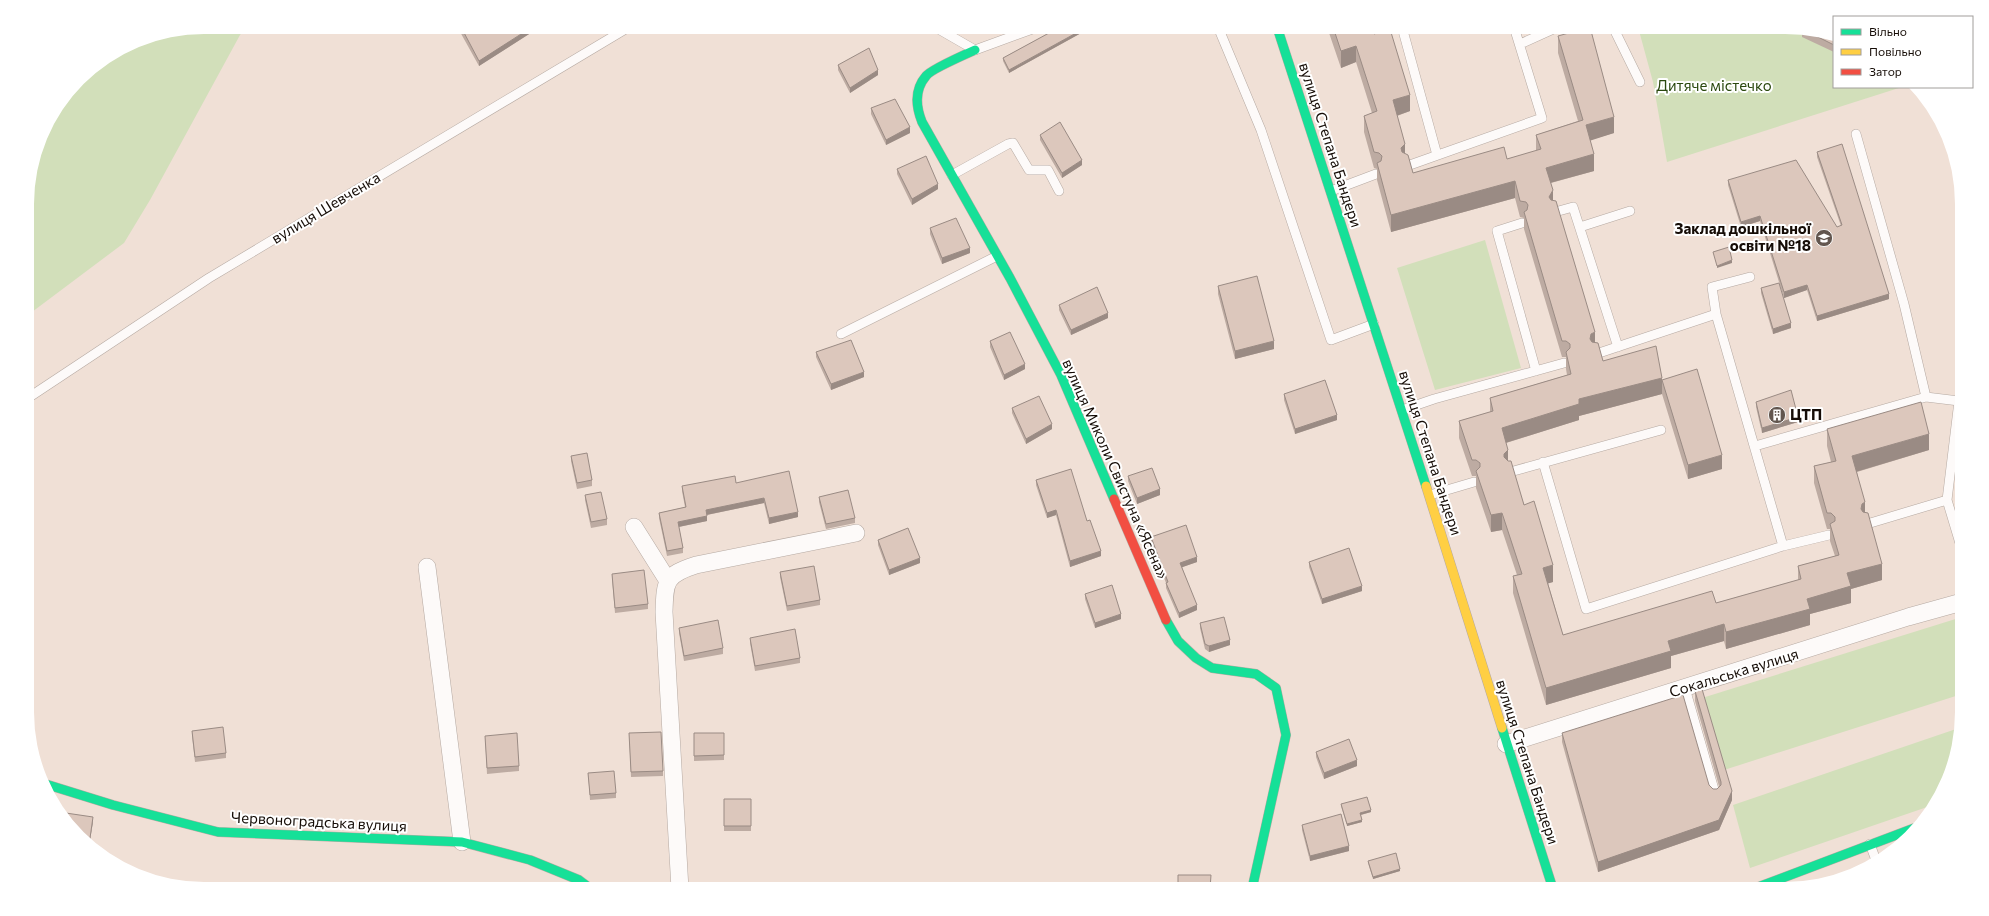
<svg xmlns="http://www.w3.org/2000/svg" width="1989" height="916" viewBox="0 0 1989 916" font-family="Commissioner,sans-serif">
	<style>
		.green { fill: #d2dfba }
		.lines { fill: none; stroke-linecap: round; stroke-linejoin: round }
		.lane-casing { stroke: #b5a9a2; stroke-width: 10 }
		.street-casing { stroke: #b5a9a2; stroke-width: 18 }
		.fast-casing { stroke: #b5a9a2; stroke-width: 10 }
		.slow-casing { stroke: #b5a9a2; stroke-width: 10 }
		.jam-casing { stroke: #b5a9a2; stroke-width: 10 }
		.lane { stroke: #fdfaf9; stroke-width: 9 }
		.street { stroke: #fdfaf9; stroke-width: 17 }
		.fast { stroke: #16e098; stroke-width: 9 }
		.slow { stroke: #ffcf43; stroke-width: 9 }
		.jam { stroke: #f24e42; stroke-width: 9 }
		.wall { fill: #bdaba2 }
		.shaded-wall { fill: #9a8b84 }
		.building { fill: #dcc7bc; stroke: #9a8b84 }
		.labels { text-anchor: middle; stroke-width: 4; stroke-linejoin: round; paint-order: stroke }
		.park-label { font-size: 15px; fill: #2a480e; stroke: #fff }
		.street-label { font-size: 15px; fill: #150c06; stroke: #fff }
		.poi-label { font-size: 15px; font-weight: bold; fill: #150c06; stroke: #fff; text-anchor: end }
	</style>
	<rect width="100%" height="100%" fill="#f0e0d6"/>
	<path class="green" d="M204,27H247L240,35L150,200L124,243L28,315L27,192L45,126L87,71L136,40Z
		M1638,27H1785L1834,37V87H1902L1667,162L1653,82Z
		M1485,240L1521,368L1435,390L1397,268Z
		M1962,617V694L1724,770L1702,698Z
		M1959,728L1948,780L1933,805L1750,868L1733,805Z"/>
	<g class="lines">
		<defs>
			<path id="lane" d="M935,27L975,50L1038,27
				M1218,27L1261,130L1331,340L1374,324
				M1402,27L1437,155
				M1613,27L1640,82
				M1520,44L1558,27
				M1856,134L1904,304L1926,397
				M1407,166L1542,118L1514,27
				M952,175L1008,144L1013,143L1029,170H1048L1059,191
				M1331,191L1376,174
				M1555,212L1573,207L1618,347
				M1522,223L1497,231L1536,371
				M1580,227L1630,211
				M1716,314L1712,287L1750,277
				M841,334L997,256
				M1596,354L1716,314L1783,546
				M28,398L209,278L629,27
				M1961,400L1959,401L1947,500L1962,550
				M1402,410L1434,399L1564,363
				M1755,446L1926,397L1959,401
				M1543,462L1586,609L1783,546L1829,535
				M1510,472L1661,430
				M1430,495L1474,482
				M1867,524L1947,500
				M1685,688L1715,793
				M1870,844L1877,863"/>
			<path id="street" d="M634,527L668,581
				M427,567L462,842
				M1506,744L1908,617L1962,602
				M680,889L664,612C665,581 665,575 696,565L856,533"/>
			<path id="fast" d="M1277,27L1426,486
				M975,50C966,54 930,70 926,76C914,90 916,107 922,122L1010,278L1061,375L1114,499
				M1166,620L1178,641L1196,658L1212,668L1256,674L1276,688L1286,735L1252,889
				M1502,728L1553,889
				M42,783L113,805L218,832L462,842L530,860L579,880L591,889
				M1753,889L1920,826"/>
			<path id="slow" d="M1426,486L1502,728"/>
			<path id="jam" d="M1114,499L1166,620"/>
		</defs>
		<use href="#lane" class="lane-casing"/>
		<use href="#street" class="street-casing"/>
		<use href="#fast" class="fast-casing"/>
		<use href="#slow" class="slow-casing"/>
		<use href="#jam" class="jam-casing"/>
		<use href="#lane" class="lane"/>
		<use href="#street" class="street"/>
		<use href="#fast" class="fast"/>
		<use href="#slow" class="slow"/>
		<use href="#jam" class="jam"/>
	</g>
	<path class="wall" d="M459,27H540L479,66L459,30Z
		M1060,27H1092L1009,73L1003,61V58Z
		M1327,27H1372L1374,34L1410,111L1397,116L1405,154L1413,173L1507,159L1536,151V135L1578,121L1558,53V36L1614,133L1590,140L1594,171L1551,183L1553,200L1595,343L1603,361L1662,380L1722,469L1688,479L1662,394L1579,416V420L1506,443L1508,461L1553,582L1548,583L1563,635L1716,603L1798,580V566L1835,556L1830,541V529H1827L1814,483V466L1831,462L1827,446V429L1929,450L1857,472L1865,512L1882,580L1851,589V603L1810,614V625L1726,649L1724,641L1671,656V668L1546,705L1513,593V576L1517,575L1502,530L1491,532L1476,488V476H1472L1459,438V421L1490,412V398L1567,375L1566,369V357H1562L1524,229V218L1520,217L1515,198L1391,232L1377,180V169L1374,168L1364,132V116L1372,113L1356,62L1341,68Z
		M1802,30L1834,37V52L1802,37Z
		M838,65L878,75L850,93L838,70Z
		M871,108L910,133L886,145L871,114Z
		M1040,135L1082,165L1062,178L1040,140Z
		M1817,152L1889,299L1817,321L1807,290L1784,298L1760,221L1741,227L1728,185V180L1837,227L1841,226L1817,157Z
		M897,169L938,189L912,205L897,174Z
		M930,228L970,253L942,264L930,234Z
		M1218,286L1274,349L1235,359L1218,294Z
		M1761,288L1791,328L1773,334L1761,293Z
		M1059,305L1108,318L1071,335L1059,310Z
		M990,341L1025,369L1004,380L990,347Z
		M816,352L864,377L831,390L816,357Z
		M1284,394L1337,420L1295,434L1284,400Z
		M1756,402L1798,422L1762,433L1756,407Z
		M1012,408L1052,429L1026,444L1012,413Z
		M571,456L592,480V486L577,489L571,461Z
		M1128,476L1160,495L1137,504L1128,481Z
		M1036,480L1087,521L1101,556L1070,567L1056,515L1047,518L1036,485Z
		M736,483L798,517L769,524L764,503L707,515V521L679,527L683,548V553L667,556L659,518V513L685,507L682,491V486Z
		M585,495L607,519V525L591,528L585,500Z
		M819,497L855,518V523L826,529L819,502Z
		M1151,537L1197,562L1182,567L1197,610L1179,618L1166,588V583L1151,542Z
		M878,540L920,563L889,575L878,545Z
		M1309,562L1362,591L1322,604L1309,567Z
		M780,572L820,600V605L787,611L780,577Z
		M612,574L648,604V609L615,613L612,579Z
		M1085,594L1121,619L1095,628L1085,599Z
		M1200,623L1230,645L1209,652L1205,649L1200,628Z
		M679,628L723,648V654L684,661L679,633Z
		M750,638L800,658V663L755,671L750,643Z
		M1695,691L1732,800L1719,830L1598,872L1562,742V733L1709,785L1713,789H1717L1719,786L1695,701Z
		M192,731L226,753V758L195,762L192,736Z
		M629,733L663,771V776L631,777Z
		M694,733H724V760L694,761Z
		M485,736L519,766V771L487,774Z
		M1316,752L1357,766L1324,779L1316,757Z
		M588,773L616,793V798L590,800Z
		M724,799H751V831H724Z
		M1341,804L1371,812L1361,815L1362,822L1347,826L1341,806Z
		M1302,825L1349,851L1310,861L1302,830Z
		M1368,861L1400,871L1373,879L1368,863Z"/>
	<path class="shaded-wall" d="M532,27H540L479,66V61Z
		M1087,27H1092L1009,73V70Z
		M1356,46V62L1341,68V51Z
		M878,70V75L850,93V88Z
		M1410,95V111L1393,117V100Z
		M1614,117V133L1586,142V125Z
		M910,127V133L886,145V140Z
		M1405,144V160L1401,165V148Z
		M1594,154V171L1546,184V168Z
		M1082,160V165L1062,178V173Z
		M1515,181V198L1391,232V215Z
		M938,184V189L912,205V199Z
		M1553,190V206L1549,197Z
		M1760,216V221L1741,227V222Z
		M970,248V253L942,264V258Z
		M1732,260V263L1717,268V266Z
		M1807,285V290L1784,298V292Z
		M1889,294V299L1817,321V316Z
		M1108,313V318L1071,335V330Z
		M1791,323V328L1773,334V329Z
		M1595,332V348L1590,339L1591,334Z
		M1274,341V349L1235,359V351Z
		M1025,364V369L1004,380V375Z
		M864,372V377L831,390V384Z
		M1662,378V394L1579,416V420L1502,444V428L1579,399Z
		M1337,415V420L1295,434V429Z
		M1798,417V422L1762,433V428Z
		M1052,424V429L1026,444V439Z
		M1929,434V450L1852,473V456Z
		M1508,450V466L1504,470V454Z
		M1722,455V469L1688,479V465Z
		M1160,489V495L1137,504V498Z
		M764,498V503L706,515V510Z
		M1865,502V518L1861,509L1862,504Z
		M1056,510V515L1047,518V513Z
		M798,512V517L769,524V518Z
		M1502,513V530L1491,532V515Z
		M707,516V521L678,527V522Z
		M1101,551V556L1070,567V561Z
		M1197,557V562L1180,568V563Z
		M920,558V563L889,575V570Z
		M1882,564V580L1851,589V603L1810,614V625L1726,649V632L1807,599L1847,573Z
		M1553,565V582L1543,585V568Z
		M1362,586V591L1322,604V599Z
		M1197,605V610L1179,618V613Z
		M1121,614V619L1095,628V623Z
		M1724,624V641L1671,656V668L1546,705V688L1668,641Z
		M1230,640V645L1209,652V646Z
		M1357,760V766L1324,779V773Z
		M1732,791V800L1719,830L1598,872V862Z
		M1371,810V812L1360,815V813Z
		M93,817V822L89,846V845Z
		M1362,820V822L1347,826V824Z
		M1349,846V851L1310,861V856Z
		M1400,869V871L1373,879V877Z"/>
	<path class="building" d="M461,27H532L479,61Z
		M1060,27H1087L1009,70L1003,58Z
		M1333,27H1372L1374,34L1390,29L1410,95L1393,100L1405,144L1401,148L1402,152L1408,155L1413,173L1504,147L1507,159L1541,149L1536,135L1583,120L1558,36L1590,27L1614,117L1586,125L1594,154L1546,168L1553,190L1549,197L1551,200L1556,201L1595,332L1591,334L1590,339L1592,342L1598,343L1603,361L1656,346L1662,378L1579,399V404L1502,428L1508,450L1504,454V457L1508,461H1511L1524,505L1534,501L1553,565L1543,568L1563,635L1712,591L1716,603L1801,579L1798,566L1839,555L1830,524L1835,521V517L1831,513H1827L1814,466L1836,461L1827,429L1921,402L1929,434L1852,456L1865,502L1862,504L1861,509L1863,512L1868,513L1882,564L1847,573L1851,586L1807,599L1810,609L1726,632L1724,624L1668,641L1671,651L1546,688L1513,576L1522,574L1502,513L1491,515L1476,471L1480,467V463L1476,460H1472L1459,421L1493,411L1490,398L1571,374L1566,352L1570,348V344L1566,341H1562L1524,212L1527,210L1528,205L1526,202L1520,201L1515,181L1391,215L1377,163L1381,161L1382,156L1379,153L1374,152L1364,116L1377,111L1356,46L1341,51Z
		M1806,31L1834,37V45Z
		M869,48L878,70L850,88L838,65Z
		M895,99L910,127L886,140L871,108Z
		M1060,122L1082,160L1062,173L1040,135Z
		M1842,144L1889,294L1817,316L1807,285L1784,292L1760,216L1741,222L1728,180L1796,160L1837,227L1842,225L1817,152Z
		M926,156L938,184L912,199L897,169Z
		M956,218L970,248L942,258L930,228Z
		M1729,247L1732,260L1717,266L1713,252Z
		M1257,276L1274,341L1235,351L1218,286Z
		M1779,283L1791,323L1773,329L1761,288Z
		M1097,287L1108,313L1071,330L1059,305Z
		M1010,332L1025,364L1004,375L990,341Z
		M851,340L864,372L831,384L816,352Z
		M1697,369L1722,455L1688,465L1662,380Z
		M1325,380L1337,415L1295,429L1284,394Z
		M1791,390L1798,417L1762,428L1756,402Z
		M1039,396L1052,424L1026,439L1012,408Z
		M587,453L592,480L577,483L571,456Z
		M1152,468L1160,489L1137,498L1128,476Z
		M1071,469L1087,521L1090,520L1101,551L1070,561L1056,510L1047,513L1036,480Z
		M789,471L798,512L769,518L764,498L706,510L707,516L678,522L683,548L667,551L659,513L686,507L682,486L735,476L736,483Z
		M848,490L855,518L826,524L819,497Z
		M601,492L607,519L591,522L585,495Z
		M1186,525L1197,557L1180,563L1197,605L1179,613L1166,583L1168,582L1151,537Z
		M908,528L920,558L889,570L878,540Z
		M1349,548L1362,586L1322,599L1309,562Z
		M814,566L820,600L787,606L780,572Z
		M644,570L648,604L615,608L612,574Z
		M1112,585L1121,614L1095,623L1085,594Z
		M1224,617L1230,640L1209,646L1205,644L1200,623Z
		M718,620L723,648L684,656L679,628Z
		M795,629L800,658L755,666L750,638Z
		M1702,689L1732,791L1719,820L1598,862L1562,733L1683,695L1709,785L1713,789H1717L1721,785V782L1695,691Z
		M223,727L226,753L195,757L192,731Z
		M661,732L663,771L631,772L629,733Z
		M517,733L519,766L487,768L485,736Z
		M694,733H724V755L694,756Z
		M1349,739L1357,760L1324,773L1316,752Z
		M614,771L616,793L590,795L588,773Z
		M1367,797L1371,810L1360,813L1362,820L1347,824L1341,804Z
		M724,799H751V826H724Z
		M59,812L93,817L89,845L64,820Z
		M1341,814L1349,846L1310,856L1302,825Z
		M1396,853L1400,869L1373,877L1368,861Z
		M1178,875H1211L1210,889H1178Z"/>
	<defs>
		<symbol id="school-disc" viewBox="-11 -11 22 22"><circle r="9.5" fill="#62564f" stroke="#fff"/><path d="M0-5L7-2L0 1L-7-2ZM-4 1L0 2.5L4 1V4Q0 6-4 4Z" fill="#fff"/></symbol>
		<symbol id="building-disc" viewBox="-11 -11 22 22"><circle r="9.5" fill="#62564f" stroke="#fff"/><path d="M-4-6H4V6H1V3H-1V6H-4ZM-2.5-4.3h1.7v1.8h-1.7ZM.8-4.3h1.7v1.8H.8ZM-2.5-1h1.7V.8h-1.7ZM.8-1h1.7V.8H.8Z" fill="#fff"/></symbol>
	</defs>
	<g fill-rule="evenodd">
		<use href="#school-disc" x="1814" y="228" width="20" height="20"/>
		<use href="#building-disc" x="1767" y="405" width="20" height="20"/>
	</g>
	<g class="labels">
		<g class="park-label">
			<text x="1714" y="91">Дитяче містечко</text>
		</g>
		<g class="street-label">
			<text transform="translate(1330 145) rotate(72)" y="5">вулиця Степана Бандери</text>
			<text transform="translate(326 208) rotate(-31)" y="5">вулиця Шевченка</text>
			<text transform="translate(1430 453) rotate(72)" y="5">вулиця Степана Бандери</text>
			<text transform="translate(1115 469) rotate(66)" y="5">вулиця Миколи Свистуна «Ясена»</text>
			<text transform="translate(1734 673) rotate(-17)" y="5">Сокальська вулиця</text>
			<text transform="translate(1527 762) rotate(72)" y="5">вулиця Степана Бандери</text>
			<text transform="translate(319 822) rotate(3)" y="5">Червоноградська вулиця</text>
		</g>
		<g class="poi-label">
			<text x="1811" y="234">Заклад дошкільної<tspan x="1811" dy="17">освіти №18</tspan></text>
			<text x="1790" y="420" text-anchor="start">ЦТП</text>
		</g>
	</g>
	<path d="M0 0H1989V916H0ZM204 34H1785A170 170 0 0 1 1955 204V712A170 170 0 0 1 1785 882H204A170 170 0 0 1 34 712V204A170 170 0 0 1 204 34Z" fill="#fff" fill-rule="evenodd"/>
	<rect x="1833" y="16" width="140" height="72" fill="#ffffff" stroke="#a19e9b"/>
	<rect x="1841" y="29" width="20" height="6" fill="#16e098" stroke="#a19e9b"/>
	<text x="1869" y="36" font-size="12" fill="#150c06">Вільно</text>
	<rect x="1841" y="49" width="20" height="6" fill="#ffcf43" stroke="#a19e9b"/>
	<text x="1869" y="56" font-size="12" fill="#150c06">Повільно</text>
	<rect x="1841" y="69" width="20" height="6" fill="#f24e42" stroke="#a19e9b"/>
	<text x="1869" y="76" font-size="12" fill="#150c06">Затор</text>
</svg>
